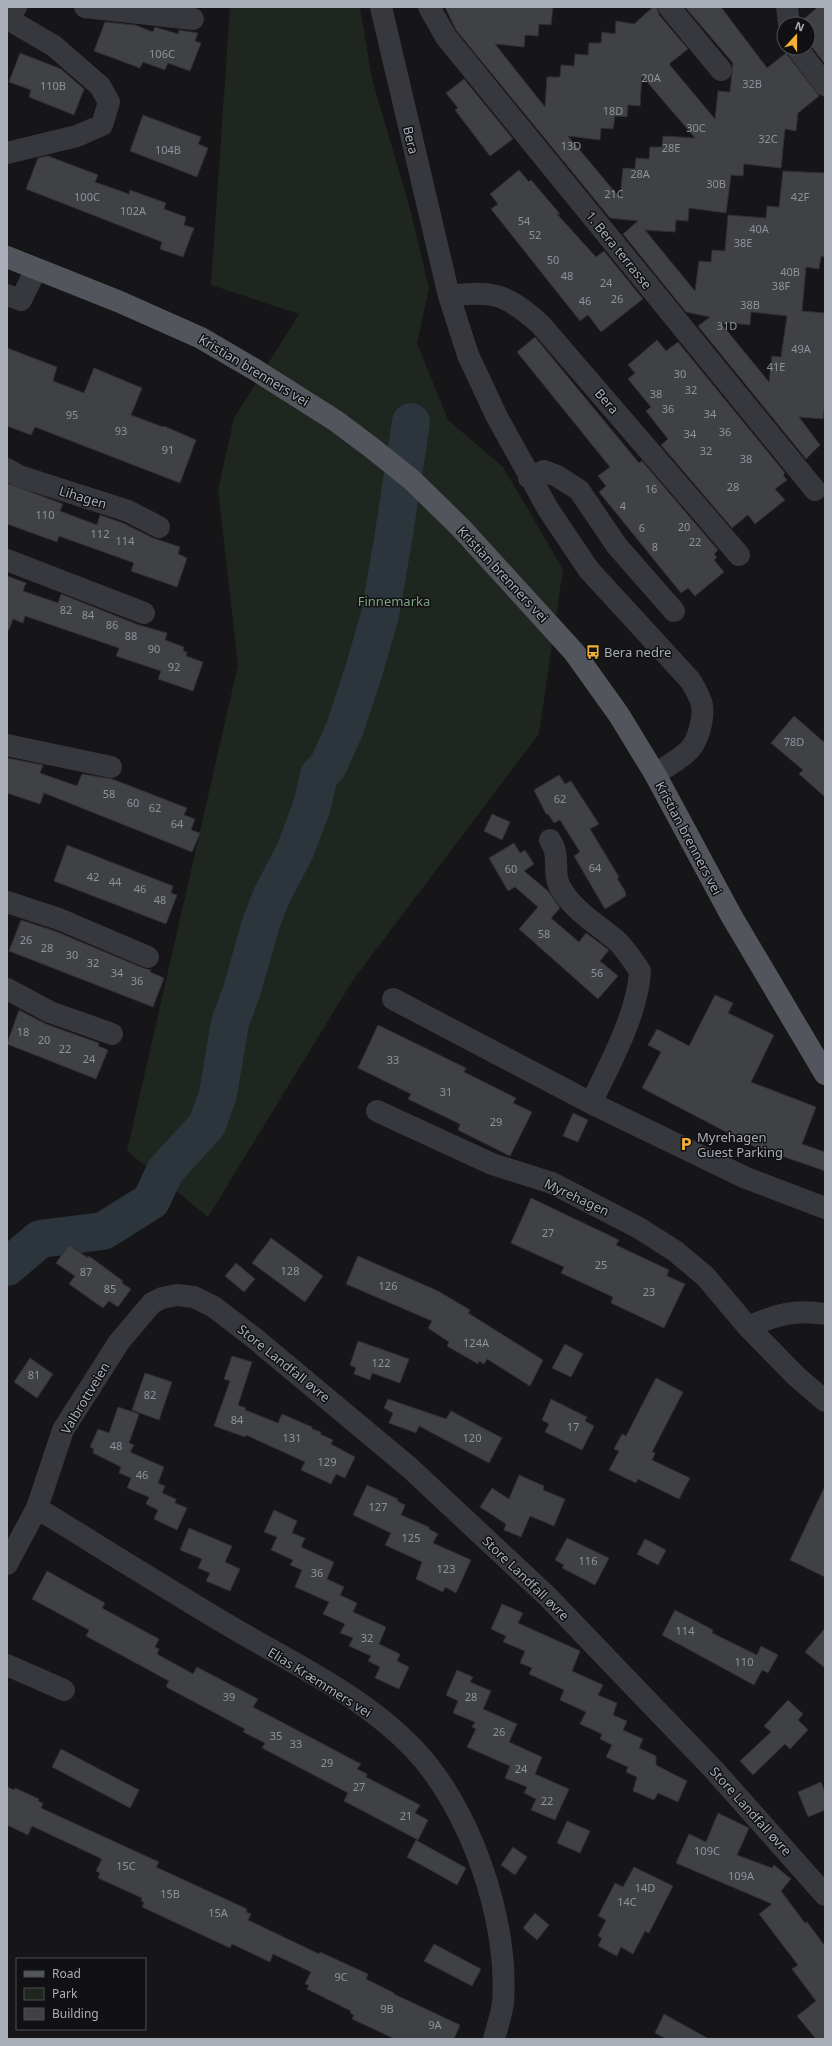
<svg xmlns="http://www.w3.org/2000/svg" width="832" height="2046" viewBox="0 0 832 2046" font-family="'Noto Sans',sans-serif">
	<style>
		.green { fill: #1e261f }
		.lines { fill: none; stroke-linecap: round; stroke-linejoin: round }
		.river { stroke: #2c353c; stroke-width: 38 }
		.building { fill: #404145; stroke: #303034; fill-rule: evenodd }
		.minor { stroke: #37383d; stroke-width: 22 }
		.major { stroke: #53555c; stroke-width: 22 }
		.labels { text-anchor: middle; stroke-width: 3; stroke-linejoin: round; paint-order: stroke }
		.number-label { font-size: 11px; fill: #8e929b }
		.street-label { font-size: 13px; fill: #a8adb8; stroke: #111113 }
		.park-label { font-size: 13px; fill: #7fa381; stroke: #111113 }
		.poi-label { font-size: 13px; fill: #a8adb8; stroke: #111113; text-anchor: start }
	</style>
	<rect width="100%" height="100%" fill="#161618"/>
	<path class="green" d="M230,7H360L372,79L411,212L429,289L417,343L448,420L503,467L563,569L539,734L353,980L208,1217L127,1151L238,665L218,490L234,418L299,314L211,285Z"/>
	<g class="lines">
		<path class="river" d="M7,1267L40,1239L103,1231L151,1201L165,1171L207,1125L218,1094L230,1023L242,990L261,923L272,895L295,851L312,806L319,775L328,766L345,728L364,670L380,615L393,540L411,422"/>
	</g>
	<path class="building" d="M445,7H553L551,25L539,24L538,36L525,35L524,47L495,44L545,107L547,77H560L561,65L574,66L575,54L588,55L589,43H601L602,32L615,34L616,21L634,24L653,7H657L659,15L688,49L669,64L715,119L718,91L730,92L733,63L685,7H721L767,68L786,53L819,96L798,113L796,131L785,129L781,168L744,164L743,176L731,175L726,213L689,208L688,221L676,220L675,232L645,230L695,291L699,261L711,262L712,250L725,251L728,215L766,218L767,206L779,207L783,171L825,173V257L821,256L819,269L806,267L802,311L825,313V404L823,419L799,417L820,445L806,459L698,326L710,317L686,312L623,234L638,221L610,218L456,30ZM642,76L695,138L663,136L662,147H650L649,159L636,158L635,169L623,168L620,198L568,136L600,140L601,128L613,129L615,116L627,117L628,105L640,106ZM751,312L787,316L781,357L772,356L769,382L720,322L750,325Z
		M818,7H825V64L808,42V24H801V21Z
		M105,22L135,25L153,32L155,27L178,34L179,30L198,33L195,41L201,43L190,71L168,63L165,70L143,62L140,68L94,51Z
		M20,53L61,69L84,89L74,115L29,97L31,90L9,82Z
		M464,79L513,139L490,156L455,110L458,108L446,93Z
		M143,115L201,137L198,144L208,148L197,177L130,151Z
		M48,156L98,175L95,182L129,194L130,190L166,203L164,209L186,217L184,225L194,228L183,257L160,249L162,242L26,189L38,158Z
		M519,170L529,182L531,180L560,214H557L596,257L604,251L643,299L601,332L588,315L580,321L491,209L498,204L490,194Z
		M535,337L639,463L642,461L718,550L714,554L717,557L714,560L724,572L695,596L688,588L681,593L599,492L606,486L598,476L610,467L517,352Z
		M657,340L666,351L678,342L785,473L783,475L787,480L775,489L785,500L755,524L748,515L732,528L661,445L668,439L646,411L651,407L628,379L635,373L628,365Z
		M7,348L57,367L53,381L84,393L94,368L142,388L131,415L163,427L164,426L196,440L180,483L35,427L31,435L7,426Z
		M7,483L63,504L60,511L97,525L100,515L123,523L153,538L180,547L178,554L187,558L177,587L131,571L134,563L59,536L57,542L7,524Z
		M7,576L26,583L23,591L58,603L61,594L139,625L167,633L165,640L184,647L183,651L187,652L186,656L203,662L193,691L158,679L161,671L116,656L119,648L25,616L23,623L13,619L9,630H7Z
		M794,716L825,743V797L799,774L803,770L771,743Z
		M7,758L43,765L40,773L77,786L82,774L112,779L187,808L184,815L195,819L191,830L200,833L192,852L44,793L40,804L7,793Z
		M559,775L565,784L571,781L599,824L590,829L619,877L617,878L625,891L626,896L605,909L574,856L580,852L560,820L554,823L548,814H546L534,790Z
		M492,814L510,822L502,840L484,831Z
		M514,843L520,853L525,850L534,864L524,871L548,891L560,908L551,918L579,942L586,933L609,950L600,961L618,976L598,999L519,929L538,907L515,887L508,891L489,858Z
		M67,845L173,886L171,893L177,895L166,924L54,881Z
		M21,920L55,931L143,968L151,970L150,972L164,978L153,1007L9,951Z
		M715,995L733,1003L728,1013L774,1035L751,1082L816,1107L802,1144L825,1152V1171L753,1146L642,1088L661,1052L648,1045L657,1029L689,1046Z
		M19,1010L46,1024L99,1043L98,1046L108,1050L96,1079L7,1044Z
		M378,1025L466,1068L464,1072L516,1098L513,1103L532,1112L510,1156L458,1130L460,1124L408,1099L411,1094L358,1068Z
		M573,1113L588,1120L578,1142L563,1136Z
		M531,1198L619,1240L616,1245L669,1270L667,1276L685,1284L664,1328L611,1303L613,1297L561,1273L564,1267L511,1243Z
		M271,1238L323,1276L305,1302L252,1263Z
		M69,1245L88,1258L89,1256L123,1281L122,1283L131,1289L118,1307L109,1301L103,1308L69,1284L75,1276L56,1263Z
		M358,1256L438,1291L470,1310L468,1313L543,1360L530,1386L487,1359L484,1364L479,1361L478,1364L447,1346L449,1342L428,1328L432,1321L346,1284Z
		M236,1263L255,1279L244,1292L225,1276Z
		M358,1341L409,1359L400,1383L372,1373L370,1380L354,1374L356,1368L350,1365Z
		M565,1344L583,1354L571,1377L552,1368Z
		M232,1356L252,1362L238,1405L246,1408L245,1410L278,1423L282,1414L312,1427V1429L321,1432L320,1434L333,1440L331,1444L355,1457L345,1478L336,1474L331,1484L301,1470L305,1462L246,1435L245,1437L214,1426L230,1381L224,1379Z
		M30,1358L53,1374L37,1398L14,1382Z
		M145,1373L172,1382L159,1420L132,1410Z
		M656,1378L683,1392L652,1452L655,1453L652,1460L690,1478L679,1499L638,1479L636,1483L609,1470L619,1451L614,1449L622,1434L626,1436Z
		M388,1399L446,1419L451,1411L502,1438L489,1463L419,1426L416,1433L389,1423L393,1413L384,1408Z
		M551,1399L587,1417L585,1421L594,1426L582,1450L545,1432L549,1424L542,1420Z
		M118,1407L139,1414L129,1443L134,1445L130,1452L164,1467L158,1483L165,1486L162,1493L176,1499L175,1503L187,1508L177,1530L154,1519L158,1510L146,1504L149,1497L127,1488L131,1478L119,1473L121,1467L93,1453L94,1449L90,1447L98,1429L109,1433Z
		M519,1475L544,1486L543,1490L565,1499L554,1526L530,1516L521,1537L504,1530L506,1524L480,1507L492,1488L509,1499Z
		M367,1485L398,1499L397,1501L405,1505L401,1515L429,1527V1529L438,1534L433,1543L471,1560L456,1593L445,1587L443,1592L416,1579L422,1562L385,1545L391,1533L353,1515Z
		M825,1486V1577L790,1560Z
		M274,1510L297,1521L292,1533L305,1538L301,1547L334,1562L327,1579L344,1587L340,1595L357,1603L353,1612L386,1627L379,1644L400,1654L397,1661L409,1667L399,1689L375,1678L380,1667L368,1661L371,1656L349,1646L353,1638L340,1633L345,1624L323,1614L329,1602L295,1587L302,1570L290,1565L293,1560L271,1550L277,1537L264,1532Z
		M189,1528L232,1546L225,1562L240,1569L230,1591L206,1581L210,1573L198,1568L202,1559L180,1550Z
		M567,1538L609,1558L595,1585L562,1568L564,1565L555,1560Z
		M645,1539L666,1550L658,1565L637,1554Z
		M47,1571L105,1603L102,1608L159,1639L155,1647L159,1649L157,1654L193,1674L197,1667L258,1699L253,1707L361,1764L357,1769L367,1774L366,1777L420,1805L415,1813L428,1820L418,1840L344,1801L348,1793L262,1748L265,1743L243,1732L245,1729L168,1688L166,1686L169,1681L86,1636L89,1630L32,1599Z
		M502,1604L523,1613L518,1623L580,1651L572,1671L603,1685L598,1695L617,1703L613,1715L627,1721L623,1730L643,1739L639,1748L656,1756V1765L687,1781L678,1802L658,1793L654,1800L633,1791L637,1777L626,1772L628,1767L606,1757L612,1745L600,1739L602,1734L580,1724L586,1712L560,1700L564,1690L529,1674L532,1668L520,1663L525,1651L503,1642L506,1636L491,1629Z
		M675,1610L713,1630L712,1633L757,1655L761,1646L778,1655L768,1673L762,1670L754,1685L662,1635Z
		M825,1628V1668L805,1652Z
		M457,1670L473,1677L470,1682L491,1691L483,1709L517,1724L509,1742L542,1757L535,1774L569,1789L555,1820L531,1810L536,1799L524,1793L527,1787L505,1778L510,1766L467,1747L476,1729L472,1727L475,1722L453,1713L458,1701L446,1695Z
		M788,1700L803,1714L798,1720L808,1730L790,1749L785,1744L753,1775L740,1761L771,1732L764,1726Z
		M61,1749L139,1790L130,1808L52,1767Z
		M821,1782L825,1793V1810L808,1817L798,1792Z
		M7,1787L14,1790L15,1788L39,1799L38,1801L43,1803L41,1808L159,1862L156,1867L247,1909L246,1912L251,1914L248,1920L319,1954L320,1952L368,1974L366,1979L394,1993V1994L460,2025L454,2039H395L352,2019L354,2015L350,2013L351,2011L307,1989L309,1985L305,1984L311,1972L273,1954L270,1962L232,1944L230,1948L142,1907L144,1902L141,1901L142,1898L98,1878L100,1873L96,1871L102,1859L32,1826L28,1835L7,1825Z
		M718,1813L749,1828L737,1855L772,1868L774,1865L791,1879L781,1891L805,1923L807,1922L825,1946V2039H816L797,2016L816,2001L792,1969L798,1965L759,1914L772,1904L676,1863L689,1834L706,1842Z
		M567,1821L590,1831L580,1853L557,1843Z
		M416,1840L466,1868L457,1885L407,1857Z
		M513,1847L527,1857L515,1875L501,1865Z
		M634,1867L673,1886L649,1933L645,1931L633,1954L621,1947L617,1956L598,1946L602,1938L598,1936L606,1920L598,1916L615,1883L623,1887Z
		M535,1913L549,1925L537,1940L523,1928Z
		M434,1944L481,1969L472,1986L424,1961Z
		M664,2014L709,2039H667L655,2033Z"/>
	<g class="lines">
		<path class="minor" d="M85,7L193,19
			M381,7L449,296L468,355L497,417L548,509L589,570L690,680C695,688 700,696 702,705C704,719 698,744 686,753C677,761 666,767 655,774
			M429,7L446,37L815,490
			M669,7L721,70
			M787,7L789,24
			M797,48L825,85
			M7,153L77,136L102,125L109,102L100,86L54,46L13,22L12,11L16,7
			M7,295L21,300L36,269
			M449,296C494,290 506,294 540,324L739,555
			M7,469L19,476L128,511L159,527
			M529,478L544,471L557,476L579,490L617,546L674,611
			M7,560L144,613
			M7,745L111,767
			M550,840C562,857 550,875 563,892C576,912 598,925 616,940C625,948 633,961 640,971C638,1013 609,1066 591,1103
			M7,902L59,919L148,957
			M7,989L50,1012L112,1034
			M393,999L591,1103L746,1178L825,1208
			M377,1111L492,1164L552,1183L639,1228L675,1251L705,1276L748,1327L796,1376L825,1401
			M748,1327C775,1315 795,1309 825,1314
			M37,1508C102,1548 167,1589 233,1628C294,1664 363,1696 413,1748C470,1807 509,1920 503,2002C502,2014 497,2027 494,2039
			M7,1564L37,1508L63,1430L119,1342L152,1303L162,1298L177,1295L194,1297L214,1307L253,1337L410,1468L548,1597L714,1770L825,1895
			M7,1665L64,1690"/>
		<path class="major" d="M7,257L120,302L201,338L254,369L336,421L372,448L412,480L461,528L574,652L619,715L655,774L732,917L825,1074"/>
	</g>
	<defs>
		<symbol id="bus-bare" viewBox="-9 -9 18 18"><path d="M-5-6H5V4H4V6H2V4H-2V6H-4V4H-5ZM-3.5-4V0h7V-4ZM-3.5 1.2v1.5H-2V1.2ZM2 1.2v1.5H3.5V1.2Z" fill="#f2b134" stroke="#111113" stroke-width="2.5" paint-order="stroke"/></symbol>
		<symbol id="parking-bare" viewBox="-9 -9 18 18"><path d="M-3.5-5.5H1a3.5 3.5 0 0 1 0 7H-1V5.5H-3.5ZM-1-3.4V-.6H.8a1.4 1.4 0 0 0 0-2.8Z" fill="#f2b134" stroke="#111113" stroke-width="2.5" paint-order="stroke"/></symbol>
	</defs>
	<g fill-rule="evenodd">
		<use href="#bus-bare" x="583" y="642" width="20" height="20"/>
		<use href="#parking-bare" x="676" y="1134" width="20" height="20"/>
	</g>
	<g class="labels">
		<g class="number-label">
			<text x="162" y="58">106C</text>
			<text x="651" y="82">20A</text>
			<text x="752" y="88">32B</text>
			<text x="53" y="90">110B</text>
			<text x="613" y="115">18D</text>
			<text x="696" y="132">30C</text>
			<text x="768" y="143">32C</text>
			<text x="571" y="150">13D</text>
			<text x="671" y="152">28E</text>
			<text x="168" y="154">104B</text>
			<text x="640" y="178">28A</text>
			<text x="716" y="188">30B</text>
			<text x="614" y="198">21C</text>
			<text x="87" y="201">100C</text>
			<text x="800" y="201">42F</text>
			<text x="133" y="215">102A</text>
			<text x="524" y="225">54</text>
			<text x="759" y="233">40A</text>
			<text x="535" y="239">52</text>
			<text x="743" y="247">38E</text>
			<text x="553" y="264">50</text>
			<text x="790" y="276">40B</text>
			<text x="567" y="280">48</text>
			<text x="606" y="287">24</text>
			<text x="781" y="290">38F</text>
			<text x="617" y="303">26</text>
			<text x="585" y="305">46</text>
			<text x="750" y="309">38B</text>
			<text x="727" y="330">31D</text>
			<text x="801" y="353">49A</text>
			<text x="776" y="371">41E</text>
			<text x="680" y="378">30</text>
			<text x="691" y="394">32</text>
			<text x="656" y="398">38</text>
			<text x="668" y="413">36</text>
			<text x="710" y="418">34</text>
			<text x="72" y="419">95</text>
			<text x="121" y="435">93</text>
			<text x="725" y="436">36</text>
			<text x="690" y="438">34</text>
			<text x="168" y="454">91</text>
			<text x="706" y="455">32</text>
			<text x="746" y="463">38</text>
			<text x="733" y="491">28</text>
			<text x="651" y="493">16</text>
			<text x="623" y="510">4</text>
			<text x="45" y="519">110</text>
			<text x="684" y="531">20</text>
			<text x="642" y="532">6</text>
			<text x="100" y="538">112</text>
			<text x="125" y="545">114</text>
			<text x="695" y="546">22</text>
			<text x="655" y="551">8</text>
			<text x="66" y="614">82</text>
			<text x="88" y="619">84</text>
			<text x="112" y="629">86</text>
			<text x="131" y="640">88</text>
			<text x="154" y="653">90</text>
			<text x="174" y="671">92</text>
			<text x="794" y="746">78D</text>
			<text x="109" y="798">58</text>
			<text x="560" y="803">62</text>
			<text x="133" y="807">60</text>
			<text x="155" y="812">62</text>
			<text x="177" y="828">64</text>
			<text x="595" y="872">64</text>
			<text x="511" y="873">60</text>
			<text x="93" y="881">42</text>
			<text x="115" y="886">44</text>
			<text x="140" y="893">46</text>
			<text x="160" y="904">48</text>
			<text x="544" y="938">58</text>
			<text x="26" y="944">26</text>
			<text x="47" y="952">28</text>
			<text x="72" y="959">30</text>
			<text x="93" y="967">32</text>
			<text x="117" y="977">34</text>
			<text x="597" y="977">56</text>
			<text x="137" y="985">36</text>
			<text x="23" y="1036">18</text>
			<text x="44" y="1044">20</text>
			<text x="65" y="1053">22</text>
			<text x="89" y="1063">24</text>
			<text x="393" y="1064">33</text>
			<text x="446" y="1096">31</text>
			<text x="496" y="1126">29</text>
			<text x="548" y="1237">27</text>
			<text x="601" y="1269">25</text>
			<text x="290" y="1275">128</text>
			<text x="86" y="1276">87</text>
			<text x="388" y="1290">126</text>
			<text x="110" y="1293">85</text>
			<text x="649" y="1296">23</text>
			<text x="476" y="1347">124A</text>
			<text x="381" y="1367">122</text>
			<text x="34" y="1379">81</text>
			<text x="150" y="1399">82</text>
			<text x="237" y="1424">84</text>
			<text x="573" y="1431">17</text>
			<text x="292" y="1442">131</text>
			<text x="472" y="1442">120</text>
			<text x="116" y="1450">48</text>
			<text x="327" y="1466">129</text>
			<text x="142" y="1479">46</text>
			<text x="378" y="1511">127</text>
			<text x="411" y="1542">125</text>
			<text x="588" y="1565">116</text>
			<text x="446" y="1573">123</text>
			<text x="317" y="1577">36</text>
			<text x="685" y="1635">114</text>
			<text x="367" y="1642">32</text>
			<text x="744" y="1666">110</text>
			<text x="229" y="1701">39</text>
			<text x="471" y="1701">28</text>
			<text x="499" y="1736">26</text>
			<text x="276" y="1740">35</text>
			<text x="296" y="1748">33</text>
			<text x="327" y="1767">29</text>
			<text x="521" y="1773">24</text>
			<text x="359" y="1791">27</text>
			<text x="547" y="1805">22</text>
			<text x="406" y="1820">21</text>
			<text x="707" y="1855">109C</text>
			<text x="126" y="1870">15C</text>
			<text x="741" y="1880">109A</text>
			<text x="645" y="1892">14D</text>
			<text x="170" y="1898">15B</text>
			<text x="627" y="1906">14C</text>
			<text x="218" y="1917">15A</text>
			<text x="341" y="1981">9C</text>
			<text x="387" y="2013">9B</text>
			<text x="435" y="2029">9A</text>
		</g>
		<g class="street-label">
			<text transform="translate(411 140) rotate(77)" y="5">Bera</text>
			<text transform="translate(619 250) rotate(51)" y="5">1. Bera terrasse</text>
			<text transform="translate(254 370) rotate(31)" y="5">Kristian brenners vei</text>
			<text transform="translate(607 401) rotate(49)" y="5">Bera</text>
			<text transform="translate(83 497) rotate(17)" y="5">Lihagen</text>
			<text transform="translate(503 574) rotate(47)" y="5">Kristian brenners vei</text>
			<text transform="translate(689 838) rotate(62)" y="5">Kristian brenners vei</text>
			<text transform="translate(577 1197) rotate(25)" y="5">Myrehagen</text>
			<text transform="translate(284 1363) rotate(39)" y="5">Store Landfall øvre</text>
			<text transform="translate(85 1398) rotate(-59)" y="5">Valbrottveien</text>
			<text transform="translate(526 1578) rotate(44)" y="5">Store Landfall øvre</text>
			<text transform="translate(320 1682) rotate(32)" y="5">Elias Kræmmers vei</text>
			<text transform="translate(751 1811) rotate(48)" y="5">Store Landfall øvre</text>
		</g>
		<g class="park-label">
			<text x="394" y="606">Finnemarka</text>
		</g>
		<g class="poi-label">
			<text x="604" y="657">Bera nedre</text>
			<text x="697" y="1142">Myrehagen<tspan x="697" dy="15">Guest Parking</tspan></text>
		</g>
	</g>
	<rect width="832" height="2046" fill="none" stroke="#a8adb8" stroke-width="16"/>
	<rect x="16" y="1958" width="130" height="72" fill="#111113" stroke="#4d4f55"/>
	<rect x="24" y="1971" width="20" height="6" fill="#53555c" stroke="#4d4f55"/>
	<text x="52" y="1978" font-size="12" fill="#a8adb8">Road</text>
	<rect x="24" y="1988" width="20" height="12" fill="#1e261f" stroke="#4d4f55"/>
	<text x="52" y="1998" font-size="12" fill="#a8adb8">Park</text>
	<rect x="24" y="2008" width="20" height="12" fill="#404145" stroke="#4d4f55"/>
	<text x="52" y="2018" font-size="12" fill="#a8adb8">Building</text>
	<g transform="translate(796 36) rotate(21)"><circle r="19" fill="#111113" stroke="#4d4f55"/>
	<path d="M0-3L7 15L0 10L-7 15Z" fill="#f2b134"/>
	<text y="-6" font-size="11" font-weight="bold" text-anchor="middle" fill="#a8adb8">N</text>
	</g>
</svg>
